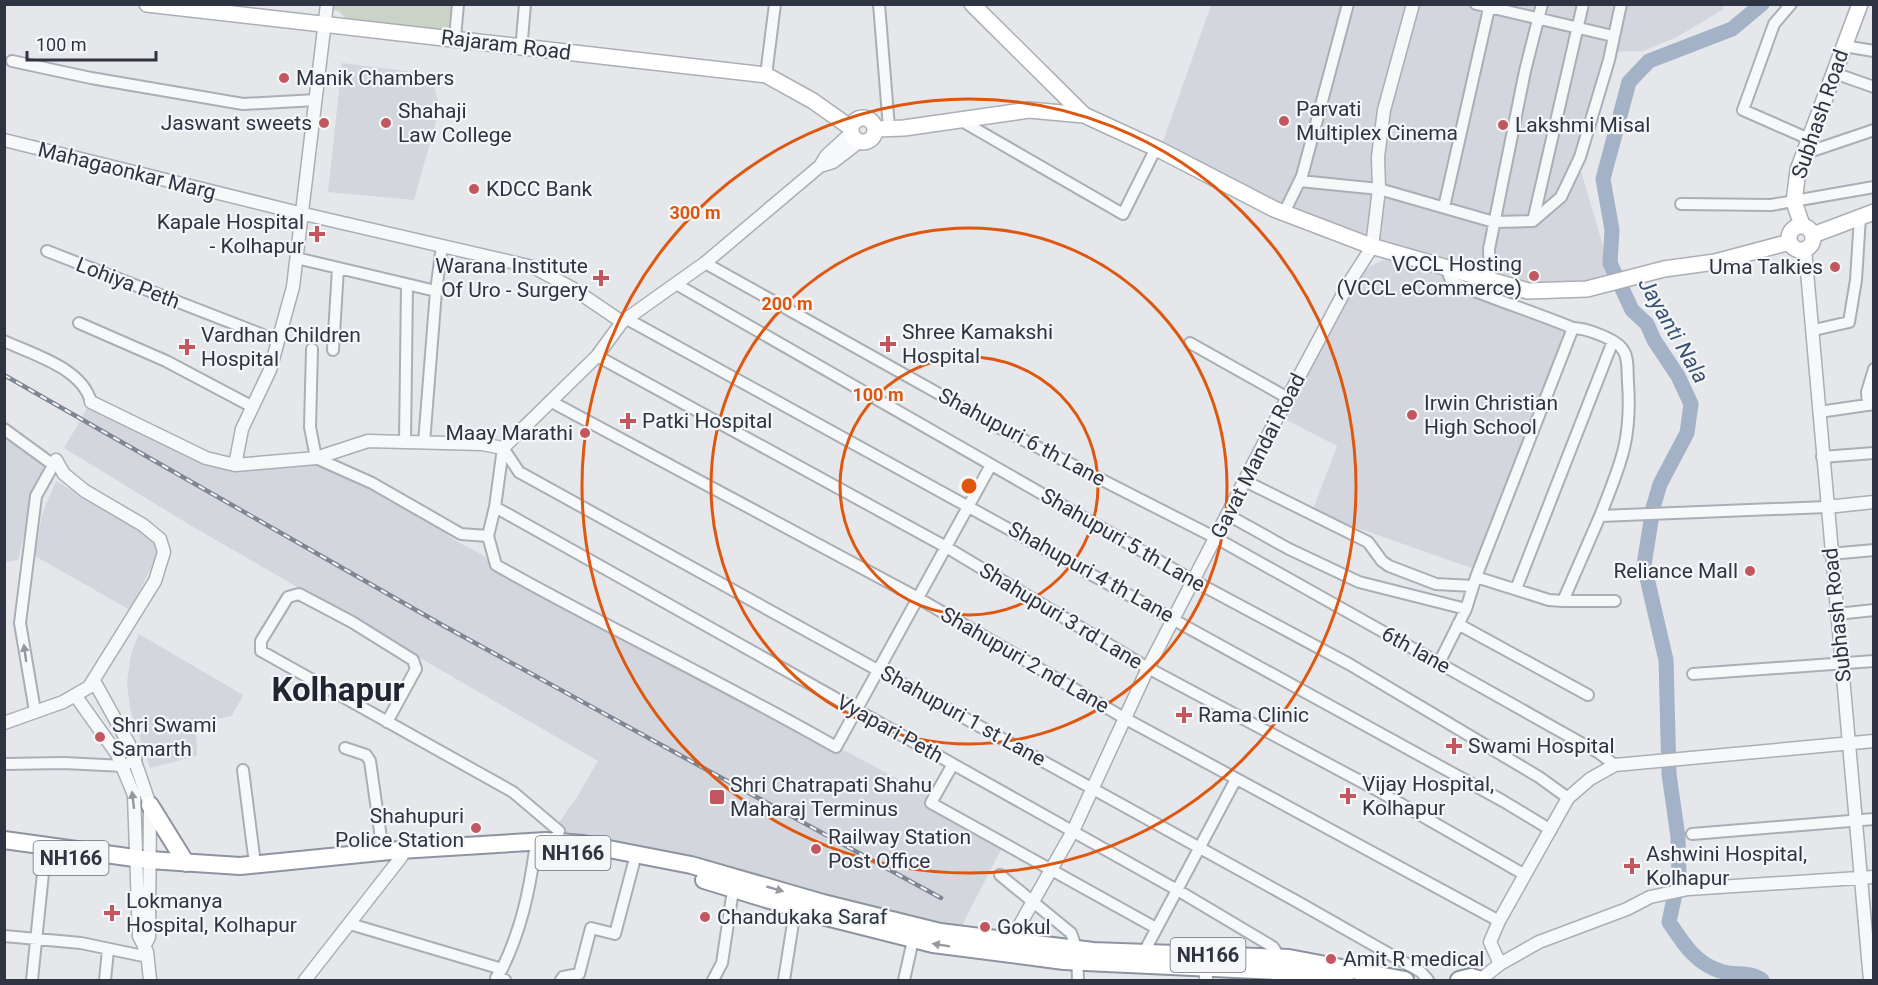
<svg xmlns="http://www.w3.org/2000/svg" width="1878" height="985" viewBox="0 0 1878 985" font-family="Roboto,sans-serif">
	<style>
		.built { fill: #d3d6dd }
		.green { fill: #c9d4c7 }
		.lines { fill: none; stroke-linecap: round; stroke-linejoin: round }
		.river { stroke: #a3b2c7; stroke-width: 15 }
		.minor-casing { stroke: #aaaeb5; stroke-width: 14 }
		.tertiary-casing { stroke: #aaaeb5; stroke-width: 15 }
		.secondary-casing { stroke: #aaaeb5; stroke-width: 18 }
		.trunk-casing { stroke: #8d93a0; stroke-width: 20 }
		.minor { stroke: #f7f8fa; stroke-width: 10 }
		.tertiary { stroke: #f7f8fa; stroke-width: 12 }
		.secondary { stroke: #fff; stroke-width: 15 }
		.trunk { stroke: #fff; stroke-width: 16 }
		.rail-casing { stroke: #7f8693; stroke-width: 4.5 }
		.rail { stroke: #f4f6f8; stroke-width: 2; stroke-dasharray: 7; stroke-linecap: butt }
		.oneway { fill: #92969e }
		.oneway2 { fill: #969aa0 }
		.ring { fill: none; stroke: #df570f; stroke-width: 3 }
		.poi-dot { fill: #c35760; stroke: #f4f6f8; stroke-width: 2 }
		.labels { text-anchor: middle; stroke-width: 4.5; stroke-linejoin: round; paint-order: stroke }
		.shield { fill: #f4f6f8; stroke: #696e79; stroke-width: 1.5 }
		.shield-label { font-size: 20px; font-weight: bold; fill: #2e3442 }
		.street-label { font-size: 21px; fill: #2e3442; stroke: #f4f6f8 }
		.poi-label { font-size: 21px; fill: #2e3442; stroke: #f4f6f8; text-anchor: start }
		.water-label { font-size: 22px; font-style: italic; fill: #3b5072; stroke: #f4f6f8 }
		.town-label { font-size: 33px; font-weight: bold; fill: #1f2533; stroke: #f4f6f8 }
		.centre { fill: #df570f; stroke: #f4f6f8; stroke-width: 3 }
		.ring-label { font-size: 18px; text-anchor: middle; font-weight: bold; fill: #df570f; stroke: #f4f6f8; stroke-width: 4.5; stroke-linejoin: round; paint-order: stroke }
	</style>
	<rect width="100%" height="100%" fill="#e5e7eb"/>
	<path class="built" d="M1211,5H1724L1722,10L1677,37L1643,51L1610,52L1578,161L1614,283L1565,292L1371,246L1160,150Z
		M342,63L430,74L440,107L414,200L328,192Z
		M1383,260L1402,263L1557,315L1573,329L1545,414L1508,510L1480,571L1312,512L1337,446L1279,416L1353,285L1367,268Z
		M91,402L218,462L316,458L398,500L458,542L1007,838L957,935L546,841L579,794L598,761L190,525L64,448Z
		M4,436L47,462L35,484L18,560L5,562Z
		M56,481L152,537L157,544L159,552L130,610L35,556L42,514Z
		M139,634L243,695L232,716L196,723L197,756L150,768L130,709L127,682L131,654Z"/>
	<path class="green" d="M329,4L454,5L451,30L348,21L340,12L329,8Z"/>
	<g class="lines">
		<path class="river" d="M1762,4L1732,29L1649,61L1629,82L1603,179L1612,230L1610,263L1632,310L1647,324L1654,340L1678,376L1691,404L1687,433L1660,484L1653,508L1644,565L1666,660L1669,774L1678,837L1679,875L1669,922C1683,943 1695,963 1720,971C1734,976 1750,971 1762,980"/>
		<defs>
			<path id="minor" d="M879,4L889,128
				M1476,4L1613,36
				M1791,4L1774,24L1743,110L1809,139
				M455,38L458,4
				M522,39L525,4
				M1844,46L1874,51
				M12,61L91,78L243,104L316,100
				M1834,73L1874,87
				M766,75L775,4
				M960,120L1123,214L1156,148
				M1803,154L1874,130
				M1300,181L1379,189L1494,222L1533,221L1583,4
				M1681,204L1771,205L1874,187
				M1444,207L1490,4
				M1284,213L1302,176L1348,4
				M1533,221L1561,197L1580,157L1609,60L1621,4
				M47,251L276,340
				M296,258L436,291
				M705,263L1000,428L1216,538L1599,753L1615,765
				M1447,269L1451,281C1491,299 1532,311 1573,328
				M1490,281L1489,249L1525,71L1542,4
				M676,284L1194,581L1349,664L1539,777L1568,798
				M627,319L1503,801L1551,830
				M79,323L166,361L251,406
				M1814,330L1849,322L1856,280L1860,217
				M4,341C34,355 82,368 91,402
				M1190,343L1288,398
				M312,349L310,427L316,458L372,483L461,534L488,536L495,507L503,448
				M333,350L338,268
				M597,356L946,547L1148,668L1375,789L1525,875
				M550,401L918,598L1126,719L1499,921
				M1868,405L1867,392L1874,369
				M1819,412L1874,404
				M4,429L52,464
				M405,442L407,285
				M424,443L436,291L442,246
				M503,448L519,472L1296,901L1421,972L1428,980
				M1822,457L1874,453
				M1245,481L1368,542L1382,561L1389,566L1436,584L1473,586
				M495,507L1179,891L1273,947L1280,958
				M1228,515L1289,549L1359,582L1466,609
				M488,536L496,565C608,628 724,683 836,747L991,465
				M1830,554L1874,550
				M1476,577L1573,328C1585,328 1617,339 1623,350C1629,358 1627,372 1628,382C1632,440 1621,463 1600,516
				M1516,589L1613,341
				M1563,601H1615
				M1837,614L1874,610
				M1458,624L1588,695
				M1439,663L1466,609L1476,577L1549,600L1563,601L1600,516L1827,507
				M1693,674L1874,661
				M35,711L20,623L36,496L56,460
				M387,722L416,669L413,660L352,622L299,594L288,597L261,641V651L513,792L559,831L554,841V851
				M345,748L366,755L370,761L383,852
				M4,764L64,763L124,766L136,759
				M953,764L931,803L1156,928
				M243,770L255,864
				M1692,834L1874,819
				M1000,875L1071,933L1077,950L1078,980
				M350,924L502,969C521,930 529,893 535,850
				M4,936L81,943L148,957
				M1143,954L1236,779
				M502,969L496,978L505,980
				M32,980L45,854
				M105,980L108,950
				M561,980L563,977L579,974L591,928L615,934L634,862
				M713,980L722,963L733,890
				M784,980L796,904
				M904,980L913,940"/>
			<path id="tertiary" d="M4,140L291,211L533,267L572,288L622,322
				M820,166L833,162L859,142
				M1805,249L1870,980
				M91,402L206,458L235,465L242,429L270,370L293,287L327,4
				M235,465L316,458L368,441L482,444L503,448L597,356L622,322L705,263L820,166L826,156L851,133
				M1827,507L1874,502
				M94,681L129,744L150,805L149,937L144,947
				M75,695L117,754L134,795L139,936L147,952L150,980
				M4,723L63,702L89,687L155,581L164,552L160,539L143,525L85,491L64,474L56,460
				M1010,942L1073,831L1148,668L1278,416L1349,283L1372,247L1379,189L1378,157L1384,110L1413,4
				M1205,959L1206,980
				M1500,964L1490,942L1499,921L1568,798L1590,779L1615,765L1874,741
				M305,980L402,856
				M1480,980L1500,964L1539,942L1627,909L1650,897L1688,889L1874,877"/>
			<path id="secondary" d="M147,4L766,75L813,101L851,128
				M972,4L1084,115
				M851 130a12 12 0 1 1 24 0a12 12 0 1 1-24 0Z
				M876,129L904,128L1029,110L1084,115L1160,150L1274,209L1371,246L1528,291L1587,289L1664,269L1715,262L1790,242
				M1802,225L1794,202L1798,170L1860,4
				M1789 238a12 12 0 1 1 24 0a12 12 0 1 1-24 0Z
				M1813,235L1874,212"/>
			<path id="trunk" d="M150,805L186,863
				M4,840L149,860L240,866L400,850L546,841L583,844L691,865L823,903L940,932L1093,951L1289,958L1405,980
				M704,880L822,916L933,944L1064,961L1276,971L1345,980
				M1459,980L1471,977L1481,980"/>
		</defs>
		<use href="#minor" class="minor-casing"/>
		<use href="#tertiary" class="tertiary-casing"/>
		<use href="#secondary" class="secondary-casing"/>
		<use href="#trunk" class="trunk-casing"/>
		<use href="#minor" class="minor"/>
		<use href="#tertiary" class="tertiary"/>
		<use href="#secondary" class="secondary"/>
		<use href="#trunk" class="trunk"/>
		<defs>
			<path id="rail" d="M4,375L444,626L941,898"/>
		</defs>
		<use href="#rail" class="rail-casing"/>
		<use href="#rail" class="rail"/>
	</g>
	<defs><path id="oneway-solid" d="M-6-.8H1V-3.2L6.5 0L1 3.2V.8H-6Z" transform="scale(1.5)"/></defs>
	<g class="oneway">
		<use href="#oneway-solid" transform="translate(25 653) rotate(-98)"/>
		<use href="#oneway-solid" transform="translate(133 800) rotate(-97)"/>
	</g>
	<g class="oneway2">
		<use href="#oneway-solid" transform="translate(775 889) rotate(16)"/>
		<use href="#oneway-solid" transform="translate(941 945) rotate(-171)"/>
	</g>
	<g class="ring">
		<circle cx="969" cy="486" r="129"/>
		<circle cx="969" cy="486" r="258"/>
		<circle cx="969" cy="486" r="387"/>
	</g>
	<g class="poi-dot">
		<circle cx="284" cy="78" r="6"/>
		<circle cx="1284" cy="121" r="6"/>
		<circle cx="324" cy="123" r="6"/>
		<circle cx="386" cy="123" r="6"/>
		<circle cx="1503" cy="125" r="6"/>
		<circle cx="474" cy="189" r="6"/>
		<path d="M314 225h6v6h6v6h-6v6h-6v-6h-6v-6h6z"/>
		<circle cx="1835" cy="267" r="6"/>
		<circle cx="1534" cy="276" r="6"/>
		<path d="M598 269h6v6h6v6h-6v6h-6v-6h-6v-6h6z"/>
		<path d="M885 335h6v6h6v6h-6v6h-6v-6h-6v-6h6z"/>
		<path d="M184 338h6v6h6v6h-6v6h-6v-6h-6v-6h6z"/>
		<circle cx="1412" cy="415" r="6"/>
		<path d="M625 412h6v6h6v6h-6v6h-6v-6h-6v-6h6z"/>
		<circle cx="585" cy="433" r="6"/>
		<circle cx="1750" cy="571" r="6"/>
		<path d="M1181 706h6v6h6v6h-6v6h-6v-6h-6v-6h6z"/>
		<circle cx="100" cy="737" r="6"/>
		<path d="M1451 737h6v6h6v6h-6v6h-6v-6h-6v-6h6z"/>
		<path d="M1345 787h6v6h6v6h-6v6h-6v-6h-6v-6h6z"/>
		<rect x="709" y="789" width="16" height="16" rx="3"/>
		<circle cx="476" cy="828" r="6"/>
		<circle cx="816" cy="849" r="6"/>
		<path d="M1629 857h6v6h6v6h-6v6h-6v-6h-6v-6h6z"/>
		<path d="M109 904h6v6h6v6h-6v6h-6v-6h-6v-6h6z"/>
		<circle cx="705" cy="917" r="6"/>
		<circle cx="985" cy="927" r="6"/>
		<circle cx="1331" cy="959" r="6"/>
	</g>
	<g class="labels">
		<g class="shield">
			<rect x="535.5" y="836" width="75" height="34" rx="4.5"/>
			<rect x="33.5" y="841" width="75" height="34" rx="4.5"/>
			<rect x="1170.5" y="938" width="75" height="34" rx="4.5"/>
		</g>
		<g class="shield-label">
			<text x="573" y="860">NH166</text>
			<text x="71" y="865">NH166</text>
			<text x="1208" y="962">NH166</text>
		</g>
		<g class="street-label">
			<text transform="translate(506 45) rotate(7)" y="7">Rajaram Road</text>
			<text transform="translate(1820 114) rotate(-71)" y="7">Subhash Road</text>
			<text transform="translate(127 171) rotate(14)" y="7">Mahagaonkar Marg</text>
			<text transform="translate(128 283) rotate(21)" y="7">Lohiya Peth</text>
			<text transform="translate(1022 437) rotate(28)" y="7">Shahupuri 6 th Lane</text>
			<text transform="translate(1258 456) rotate(-63)" y="7">Gavat Mandai Road</text>
			<text transform="translate(1123 540) rotate(30)" y="7">Shahupuri 5 th Lane</text>
			<text transform="translate(1091 572) rotate(29)" y="7">Shahupuri 4 th Lane</text>
			<text transform="translate(1837 615) rotate(-96)" y="7">Subhash Road</text>
			<text transform="translate(1061 616) rotate(31)" y="7">Shahupuri 3 rd Lane</text>
			<text transform="translate(1416 650) rotate(29)" y="7">6th lane</text>
			<text transform="translate(1025 660) rotate(30)" y="7">Shahupuri 2 nd Lane</text>
			<text transform="translate(963 716) rotate(29)" y="7">Shahupuri 1 st Lane</text>
			<text transform="translate(890 729) rotate(29)" y="7">Vyapari Peth</text>
		</g>
		<g class="poi-label">
			<text x="296" y="85">Manik Chambers</text>
			<text x="1296" y="116">Parvati<tspan x="1296" dy="24">Multiplex Cinema</tspan></text>
			<text x="398" y="118">Shahaji<tspan x="398" dy="24">Law College</tspan></text>
			<text x="312" y="130" text-anchor="end">Jaswant sweets</text>
			<text x="1515" y="132">Lakshmi Misal</text>
			<text x="486" y="196">KDCC Bank</text>
			<text x="304" y="229" text-anchor="end">Kapale Hospital<tspan x="304" dy="24">- Kolhapur</tspan></text>
			<text x="1522" y="271" text-anchor="end">VCCL Hosting<tspan x="1522" dy="24">(VCCL eCommerce)</tspan></text>
			<text x="588" y="273" text-anchor="end">Warana Institute<tspan x="588" dy="24">Of Uro - Surgery</tspan></text>
			<text x="1823" y="274" text-anchor="end">Uma Talkies</text>
			<text x="902" y="339">Shree Kamakshi<tspan x="902" dy="24">Hospital</tspan></text>
			<text x="201" y="342">Vardhan Children<tspan x="201" dy="24">Hospital</tspan></text>
			<text x="1424" y="410">Irwin Christian<tspan x="1424" dy="24">High School</tspan></text>
			<text x="642" y="428">Patki Hospital</text>
			<text x="573" y="440" text-anchor="end">Maay Marathi</text>
			<text x="1738" y="578" text-anchor="end">Reliance Mall</text>
			<text x="1198" y="722">Rama Clinic</text>
			<text x="112" y="732">Shri Swami<tspan x="112" dy="24">Samarth</tspan></text>
			<text x="1468" y="753">Swami Hospital</text>
			<text x="1362" y="791">Vijay Hospital,<tspan x="1362" dy="24">Kolhapur</tspan></text>
			<text x="730" y="792">Shri Chatrapati Shahu<tspan x="730" dy="24">Maharaj Terminus</tspan></text>
			<text x="464" y="823" text-anchor="end">Shahupuri<tspan x="464" dy="24">Police Station</tspan></text>
			<text x="828" y="844">Railway Station<tspan x="828" dy="24">Post Office</tspan></text>
			<text x="1646" y="861">Ashwini Hospital,<tspan x="1646" dy="24">Kolhapur</tspan></text>
			<text x="126" y="908">Lokmanya<tspan x="126" dy="24">Hospital, Kolhapur</tspan></text>
			<text x="717" y="924">Chandukaka Saraf</text>
			<text x="997" y="934">Gokul</text>
			<text x="1343" y="966">Amit R medical</text>
		</g>
		<g class="water-label">
			<text transform="translate(1674 330) rotate(60)" y="8">Jayanti Nala</text>
		</g>
		<g class="town-label">
			<text x="338" y="701">Kolhapur</text>
		</g>
	</g>
	<circle cx="969" cy="486" r="9" class="centre"/>
	<g class="ring-label">
		<text x="695" y="219">300 m</text>
		<text x="787" y="310">200 m</text>
		<text x="878" y="401">100 m</text>
	</g>
	<rect width="1878" height="985" fill="none" stroke="#2e3442" stroke-width="12"/>
	<path d="M27 51v9h129v-9" fill="none" stroke="#2e3442" stroke-width="3"/>
	<text x="36" y="51" font-size="18" fill="#2e3442" stroke="#f4f6f8" stroke-width="4.5" paint-order="stroke">100 m</text>
</svg>
